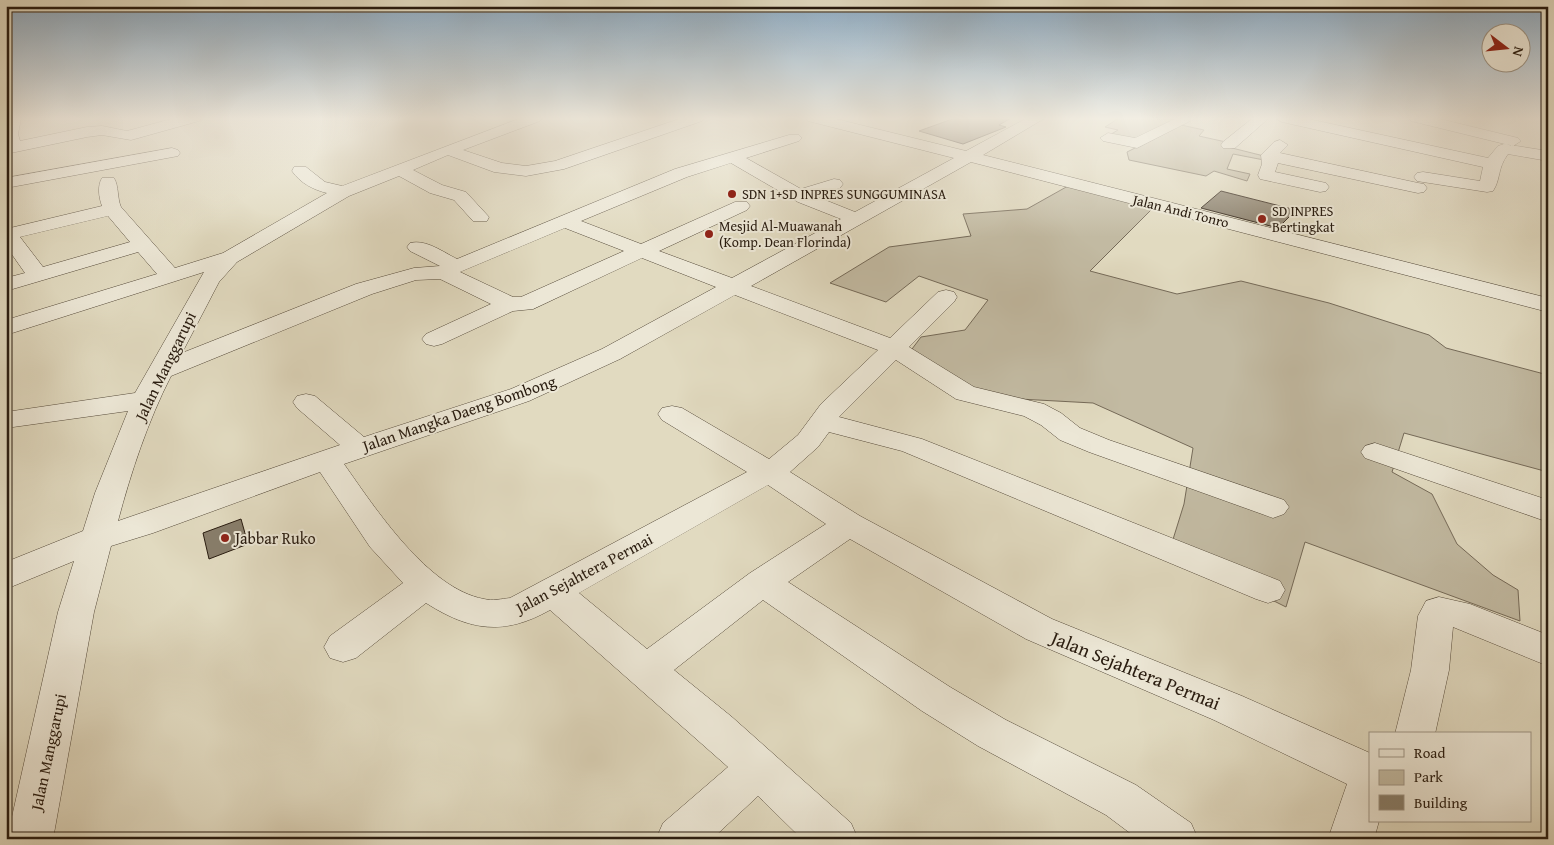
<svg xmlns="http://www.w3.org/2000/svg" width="1554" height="845" viewBox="0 0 1554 845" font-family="'Gentium Book Plus',serif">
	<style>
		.green { fill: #c2baa2; stroke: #756a58 }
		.building { fill: #887e6b; stroke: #281b0f }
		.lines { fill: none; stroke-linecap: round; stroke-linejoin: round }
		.minor-casing { stroke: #564b3b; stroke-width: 1 }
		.minor { fill: #ece7d6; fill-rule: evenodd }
		.poi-dot { fill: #8f2418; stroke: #ece7d6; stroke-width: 2 }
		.labels { text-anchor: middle; stroke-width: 4; stroke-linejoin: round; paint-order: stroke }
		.far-poi-label { font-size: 14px; fill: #281b0f; stroke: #ece7d6; text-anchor: start }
		.far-street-label { font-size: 14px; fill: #281b0f; stroke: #ece7d6 }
		.street-label { font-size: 16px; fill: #281b0f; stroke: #ece7d6 }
		.poi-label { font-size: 16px; fill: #281b0f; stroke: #ece7d6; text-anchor: start }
		.near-street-label { font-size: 19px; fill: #281b0f; stroke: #ece7d6 }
	</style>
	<rect width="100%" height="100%" fill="#e1dac0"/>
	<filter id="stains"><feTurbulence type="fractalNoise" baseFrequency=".004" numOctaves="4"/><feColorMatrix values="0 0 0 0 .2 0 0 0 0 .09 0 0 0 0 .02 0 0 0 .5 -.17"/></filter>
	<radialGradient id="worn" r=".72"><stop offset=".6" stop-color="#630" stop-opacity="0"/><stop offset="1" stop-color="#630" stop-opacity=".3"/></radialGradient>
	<path class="green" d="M1119,118H1164L1175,121L1135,142L1108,136L1118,130L1105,127Z
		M1181,125L1204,130L1199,136L1226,142L1224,146L1264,156V160L1233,154L1227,169L1250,174L1247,181L1214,171L1206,176L1129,160L1127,152Z
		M1068,186L1153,208L1090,271L1177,294L1241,281L1329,303L1429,335L1446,348L1548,375V472L1404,433L1392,472L1432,494L1457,544L1493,575L1518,590L1520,621L1305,542L1286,607L1170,549L1184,504L1193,448L1093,403L964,396L912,349L921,337L965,330L988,300L919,276L886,302L830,283L889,247L971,236L963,214L1027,209Z"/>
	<path class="building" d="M955,118H1011L999,125L1006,127L963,144L919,131Z
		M1221,191L1296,210L1278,228L1201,208Z
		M241,519L248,544L209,559L203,533Z"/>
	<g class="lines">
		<defs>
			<path id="minor" d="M7,118H21L18,134L20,141L87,127L102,126L127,131L175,118H201L199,121L131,140L102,135L87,137L6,154Z
				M521,118H542L540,121L463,150L502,163L526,166L555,161L682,118H704L702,121L564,169L526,176L494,172L448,155L413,170L442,185L466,192L489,217L487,221H473L454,200L430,193L399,176L349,196L237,262L219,282L182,353L356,284L414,268L440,266L410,251L407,247L410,243C426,239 443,252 457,259L675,169L789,135H799L802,138L799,141L746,158L801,189L834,179L840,180L843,184L840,188L815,196L855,212L954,158L808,121L806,118H832L966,151L1027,118H1045L983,155L1548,298V312L971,162L751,286L890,338L938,292L946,290L954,292L957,297L954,302L909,347L974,387L1044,404L1061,413L1080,428L1109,440L1284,500L1289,507L1284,514L1273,518L1262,514L1089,452L1060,440L1041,425L1024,416L956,399L896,360L839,417L922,439L1280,581L1285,590L1280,599L1268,603L1256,599L902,451L829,432L818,447L790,472L860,516L1052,619L1242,696L1370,753V821H1379L1374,839H1328L1347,784L1345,783L1214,720L1026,639L850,539L788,582L950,687L1006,720L1136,785L1191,823L1198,839H1138L1106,815L978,746L922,711L763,600L674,670L732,717L851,823L858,839H802L758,796L712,839H656L663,823L728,767L550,610C504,636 470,631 426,603L356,658L343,662L330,658L324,647L330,636L403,583L370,547L320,472L153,533L111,546L94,612L53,839H7L58,612L74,561L6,589V562L83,531L95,493L128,411L6,428V412L135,393L204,272L6,335V320L157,274L138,252L6,291V278L25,273L6,246V229L102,206C99,198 97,186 102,178H114C119,186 117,198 121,207L175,268L223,253L327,193C314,190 300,183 292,171L294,167H306L325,182L342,186ZM731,163L798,202L841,219L732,278L659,251L747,210L750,206L747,202H735L641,244L581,221L687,177ZM108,216L130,242L43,267L20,237ZM565,228L624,251L521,297H513L460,272ZM642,258L716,287L602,349L511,389L364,437L315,396L306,394L297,396L293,402L297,408L340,445L118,521C131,472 148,421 171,376L372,294L416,280L440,279L491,304L426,334L422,339L426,344L434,346L442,344L513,311L533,309ZM735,295L878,350L821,404L798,435L769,459L682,408L672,406L662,408L658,414L662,420L747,472L510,598C502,599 492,601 484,599C428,589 375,508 344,464L529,401L620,359ZM768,485L826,524L750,573L647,649L579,593Z
				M1177,118H1196L1137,148L1103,141L1100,138L1108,133L1135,138Z
				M1253,118H1269L1235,148H1223L1221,145L1223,142Z
				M1275,118H1304L1488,158L1498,146L1504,144L1548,151V161L1508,154C1497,169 1501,179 1493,191L1487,192L1423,182L1417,181L1414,177L1417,173L1423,172L1480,181L1483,167L1282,122Z
				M1409,118H1436L1518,138L1521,141L1513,146L1411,121Z
				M1280,140L1288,145L1280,153L1418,183L1424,184L1427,188L1424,192L1418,193L1278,163L1275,172L1326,183L1329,187L1326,191L1320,192L1260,179L1258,175L1262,164L1261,155L1274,142Z
				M172,148L178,150L180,153L178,156L6,188V178Z
				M1375,443L1548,500V522L1365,458L1361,452L1365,446Z
				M1439,597L1470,604L1548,635V666L1453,627L1449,670L1435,734H1395L1411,670L1418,616L1426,601Z"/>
		</defs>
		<use href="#minor" class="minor-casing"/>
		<use href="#minor" class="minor"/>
	</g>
	<linearGradient id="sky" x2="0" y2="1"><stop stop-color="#8ca9c0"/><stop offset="0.5" stop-color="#f2eee3"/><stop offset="1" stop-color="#f2eee3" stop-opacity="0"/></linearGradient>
	<rect width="1554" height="237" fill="url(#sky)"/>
	<g class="poi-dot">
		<circle cx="732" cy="194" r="5"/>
		<circle cx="1262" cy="219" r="5"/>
		<circle cx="709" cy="234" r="5"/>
		<circle cx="225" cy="538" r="5"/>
	</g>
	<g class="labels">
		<g class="far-poi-label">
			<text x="742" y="199">SDN 1+SD INPRES SUNGGUMINASA</text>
			<text x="1272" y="216">SD INPRES<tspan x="1272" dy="16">Bertingkat</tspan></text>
			<text x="719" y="231">Mesjid Al-Muawanah<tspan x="719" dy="16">(Komp. Dean Florinda)</tspan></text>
		</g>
		<g class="far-street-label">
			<text transform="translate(1181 211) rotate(14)" y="5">Jalan Andi Tonro</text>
		</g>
		<g class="street-label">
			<text transform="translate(165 366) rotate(-64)" y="6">Jalan Manggarupi</text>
			<text transform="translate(459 413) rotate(-19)" y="6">Jalan Mangka Daeng Bombong</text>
			<text transform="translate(584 573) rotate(-28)" y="6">Jalan Sejahtera Permai</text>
			<text transform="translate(48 752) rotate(-78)" y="6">Jalan Manggarupi</text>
		</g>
		<g class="poi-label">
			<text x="235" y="544">Jabbar Ruko</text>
		</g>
		<g class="near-street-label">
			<text transform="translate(1136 670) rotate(22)" y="7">Jalan Sejahtera Permai</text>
		</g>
	</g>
	<rect width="1554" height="845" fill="none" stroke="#e1dac0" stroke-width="25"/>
	<rect x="8" y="8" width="1539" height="830" fill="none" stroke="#281b0f" stroke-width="2.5"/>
	<rect x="12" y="12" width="1529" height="820" fill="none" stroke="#281b0f"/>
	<rect x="1369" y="732" width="162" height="90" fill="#ece7d6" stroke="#9e9586"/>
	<rect x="1379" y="749" width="25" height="8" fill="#ece7d6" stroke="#9e9586"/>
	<text x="1414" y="758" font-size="15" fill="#281b0f">Road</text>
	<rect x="1379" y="770" width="25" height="15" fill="#c2baa2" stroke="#9e9586"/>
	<text x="1414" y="782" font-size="15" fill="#281b0f">Park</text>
	<rect x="1379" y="795" width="25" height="15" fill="#887e6b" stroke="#9e9586"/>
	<text x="1414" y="808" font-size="15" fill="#281b0f">Building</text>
	<g transform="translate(1506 48) rotate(106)"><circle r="24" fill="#ece7d6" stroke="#9e9586"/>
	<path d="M0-4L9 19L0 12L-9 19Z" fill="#8f2418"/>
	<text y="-8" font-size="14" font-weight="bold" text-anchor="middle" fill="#281b0f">N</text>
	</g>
	<rect width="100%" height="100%" filter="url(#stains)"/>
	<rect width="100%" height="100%" fill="url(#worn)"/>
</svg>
